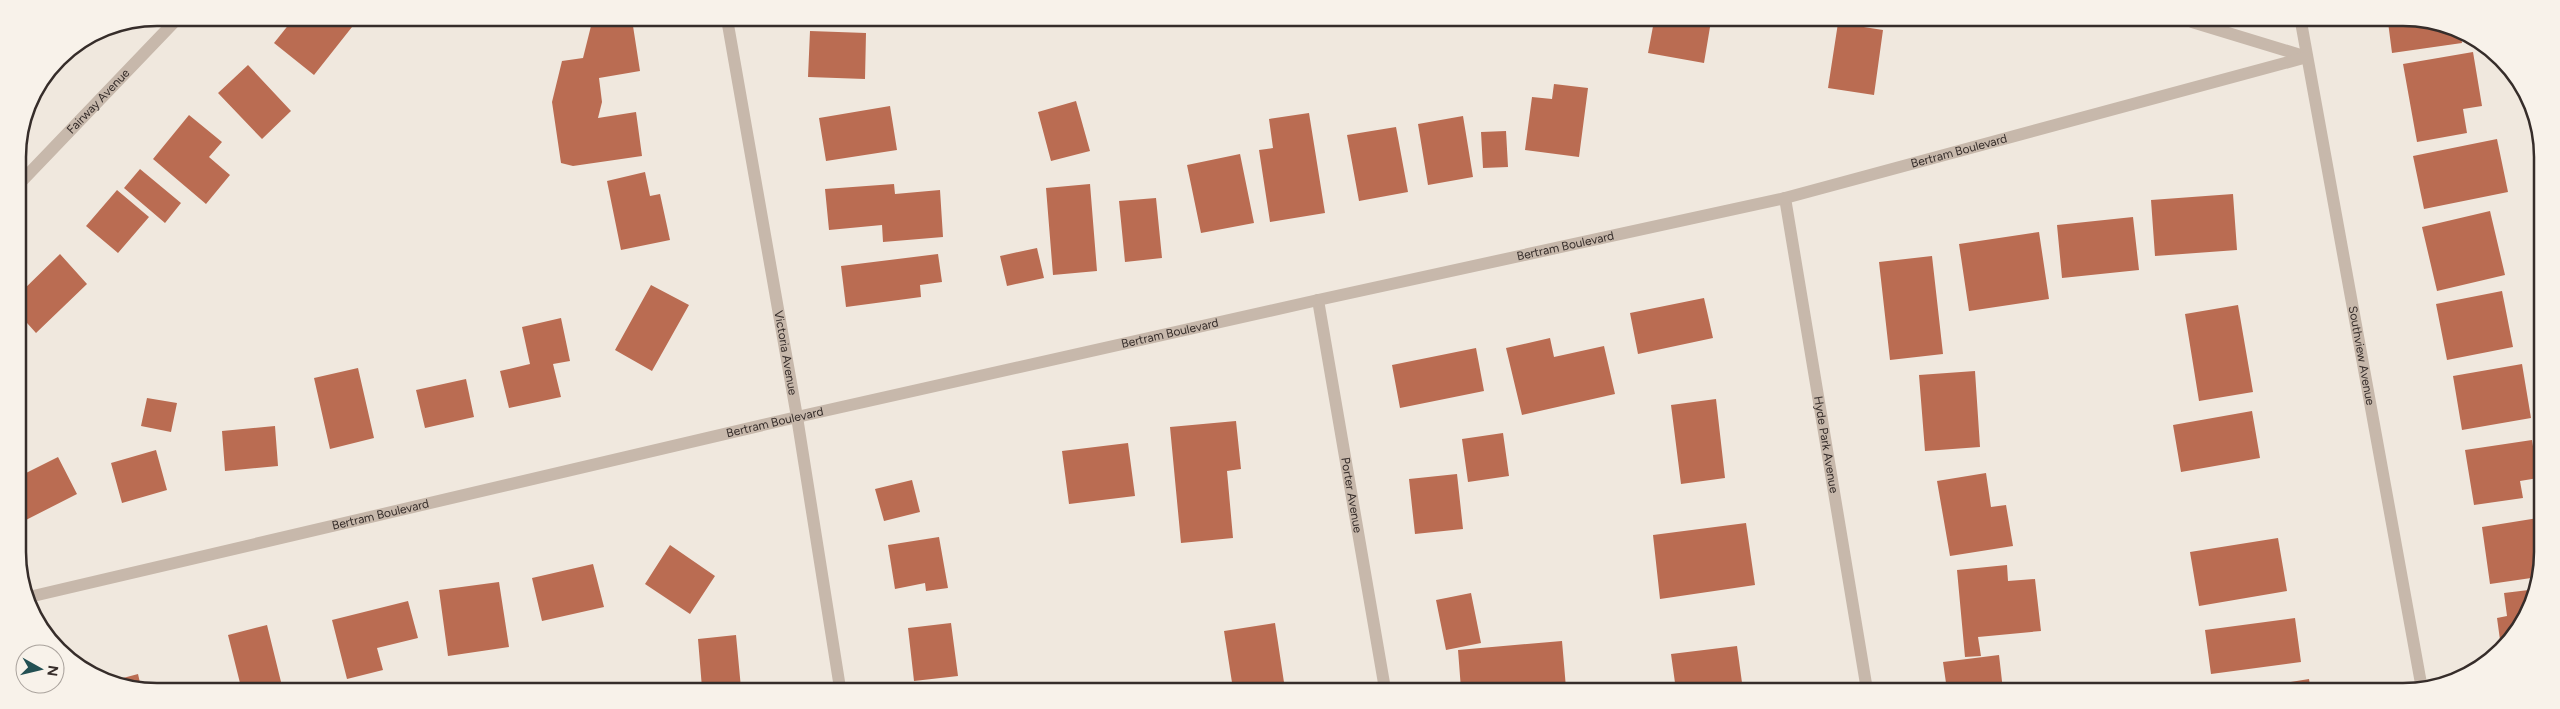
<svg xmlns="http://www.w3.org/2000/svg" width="2560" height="709" viewBox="0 0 2560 709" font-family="Figtree,sans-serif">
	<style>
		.building { fill: #ba6c52 }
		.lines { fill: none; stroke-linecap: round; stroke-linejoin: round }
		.minor { stroke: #c7b8ab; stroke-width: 12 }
		.labels { text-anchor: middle; stroke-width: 5; stroke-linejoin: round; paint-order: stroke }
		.street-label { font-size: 12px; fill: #362d2a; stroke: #f8f2ea }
		.rim { fill: none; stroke: #362d2a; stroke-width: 2.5 }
	</style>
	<rect width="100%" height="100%" fill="#f0e8de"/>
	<path class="building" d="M294,18H340L352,27L314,75L274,43Z
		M1654,21H1711L1704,63L1648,53Z
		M617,22L633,26L640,71L599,78L602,102L598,118L636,112L642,156L573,166L561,163L552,102L562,61L583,58L591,26Z
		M2388,22H2438L2461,36L2462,43L2392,53Z
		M1838,23L1883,30L1874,95L1828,88Z
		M810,31L866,33L865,79L808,77Z
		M2473,52L2482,106L2463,109L2467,133L2417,142L2403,64Z
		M248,65L291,111L262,139L218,93Z
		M1554,84L1588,88L1579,157L1525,150L1532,97L1552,99Z
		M1076,101L1090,151L1051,161L1038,112Z
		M890,106L897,150L826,161L819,118Z
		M1309,113L1325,213L1270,222L1259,150L1273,148L1269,119Z
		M189,115L222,142L209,157L230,175L206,204L153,159Z
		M1463,116L1473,177L1428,185L1418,124Z
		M1396,127L1408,192L1359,201L1347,135Z
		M1506,131L1508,167L1483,168L1481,132Z
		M2497,139L2508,192L2424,209L2413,156Z
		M1240,154L1254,223L1201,233L1187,165Z
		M140,169L181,203L165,223L124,188Z
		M645,172L650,196L660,194L670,240L621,250L607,181Z
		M894,184L895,194L940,190L943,237L883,242L882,225L829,230L825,189Z
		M1090,184L1097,271L1053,275L1046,188Z
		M117,190L149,217L118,253L86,226Z
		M2233,194L2237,250L2155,256L2151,200Z
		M1156,198L1162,258L1125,262L1119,201Z
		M2490,211L2505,275L2437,291L2422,227Z
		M2133,217L2139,270L2062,278L2057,225Z
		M2039,232L2049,299L1969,311L1959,244Z
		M1037,248L1044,278L1007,286L1000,256Z
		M60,254L87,284L36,333L19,314V294Z
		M938,254L942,282L920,285L921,297L846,307L841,266Z
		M1932,256L1943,354L1890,360L1879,262Z
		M651,285L689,305L652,371L615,350Z
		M2502,291L2513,347L2447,360L2436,304Z
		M1704,298L1713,338L1638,354L1630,313Z
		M2238,305L2253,392L2199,401L2185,314Z
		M561,318L570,361L553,364L561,397L509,408L500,371L530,364L522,327Z
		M1550,338L1554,357L1604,346L1615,394L1522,415L1506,348Z
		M1476,348L1484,391L1400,408L1392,365Z
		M2522,364L2531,418L2462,430L2453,376Z
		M358,368L374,438L330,449L314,378Z
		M1975,371L1980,447L1925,451L1919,375Z
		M466,379L474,417L425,428L416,390Z
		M147,398L177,403L171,432L141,426Z
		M1716,399L1725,478L1681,484L1671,405Z
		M2252,411L2260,458L2181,472L2173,425Z
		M1236,421L1241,469L1227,471L1233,538L1181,543L1170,427Z
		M275,426L278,466L225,471L222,431Z
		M1503,433L1509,476L1468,482L1462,439Z
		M2532,440L2538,478L2520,481L2523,498L2474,505L2465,450Z
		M1128,443L1135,496L1069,504L1062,451Z
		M156,450L167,490L122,503L111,463Z
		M58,457L77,494L20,523V476Z
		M1986,473L1991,507L2006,505L2013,546L1950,556L1937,481Z
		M1457,474L1463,529L1415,534L1409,479Z
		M912,480L920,512L884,521L875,489Z
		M2538,518V577L2490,584L2482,527Z
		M1746,523L1755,585L1660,599L1653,535Z
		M939,537L948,588L926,591L925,583L895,589L888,545Z
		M2278,538L2287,591L2199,606L2190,552Z
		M670,545L715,576L690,614L645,584Z
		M593,564L604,607L542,621L532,578Z
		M2007,565L2008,581L2035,579L2041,631L1978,637L1981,656L1965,657L1957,570Z
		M499,582L509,647L448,656L439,590Z
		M2537,589L2501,647L2497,618L2507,616L2504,593Z
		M1471,593L1481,643L1446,650L1436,600Z
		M408,601L418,638L377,648L383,670L347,679L332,620Z
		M2295,618L2301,662L2211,674L2205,630Z
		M951,623L958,676L914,681L908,628Z
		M1275,623L1285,689H1233L1224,631Z
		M267,625L282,686L241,687L228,635Z
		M736,635L741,688H702L698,639Z
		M1562,641L1566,688L1461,689L1458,650Z
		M1737,646L1743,690H1676L1671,654Z
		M1999,655L2003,690H1947L1943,662Z
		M138,674L141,687H122L112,681Z
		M2309,679L2311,691H2261L2260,687Z"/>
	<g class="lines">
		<g class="minor">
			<path id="s1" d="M727,19L797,417L840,688"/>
			<path d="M2192,22L2307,57"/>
			<path id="s2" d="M2301,22L2422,689"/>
			<path id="s3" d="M18,185L178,18"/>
			<path id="s4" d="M1785,198L1867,690"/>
			<path id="s5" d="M1318,300L1385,689"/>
			<path id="s6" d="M29,597L797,417L1318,300L1785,198L2307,57"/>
		</g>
	</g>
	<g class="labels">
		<g class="street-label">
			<text dy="4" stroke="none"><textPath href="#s3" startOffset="116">Fairway Avenue</textPath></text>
			<text dy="4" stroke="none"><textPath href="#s6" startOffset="1981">Bertram Boulevard</textPath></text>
			<text dy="4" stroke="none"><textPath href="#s6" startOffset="1576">Bertram Boulevard</textPath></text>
			<text dy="4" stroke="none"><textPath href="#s6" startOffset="1171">Bertram Boulevard</textPath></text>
			<text dy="4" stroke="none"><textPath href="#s1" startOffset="339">Victoria Avenue</textPath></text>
			<text dy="4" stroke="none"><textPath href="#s2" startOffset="339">Southview Avenue</textPath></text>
			<text dy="4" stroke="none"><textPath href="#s6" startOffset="766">Bertram Boulevard</textPath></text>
			<text dy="4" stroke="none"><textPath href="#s4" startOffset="250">Hyde Park Avenue</textPath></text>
			<text dy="4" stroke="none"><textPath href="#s5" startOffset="198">Porter Avenue</textPath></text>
			<text dy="4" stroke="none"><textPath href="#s6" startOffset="361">Bertram Boulevard</textPath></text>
		</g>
	</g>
	<path d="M0 0H2560V709H0ZM157 26H2403A131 131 0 0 1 2534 157V552A131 131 0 0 1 2403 683H157A131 131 0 0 1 26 552V157A131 131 0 0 1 157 26Z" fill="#f8f2ea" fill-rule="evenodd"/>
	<path class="rim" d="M157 26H2403A131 131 0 0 1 2534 157V552A131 131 0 0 1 2403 683H157A131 131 0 0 1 26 552V157A131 131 0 0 1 157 26Z"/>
	<g transform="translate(40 669) rotate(98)"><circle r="24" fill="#f8f2ea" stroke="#aaa39d"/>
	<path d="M0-4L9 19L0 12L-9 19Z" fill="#235053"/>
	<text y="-8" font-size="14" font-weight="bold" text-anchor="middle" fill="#362d2a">N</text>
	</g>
</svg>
